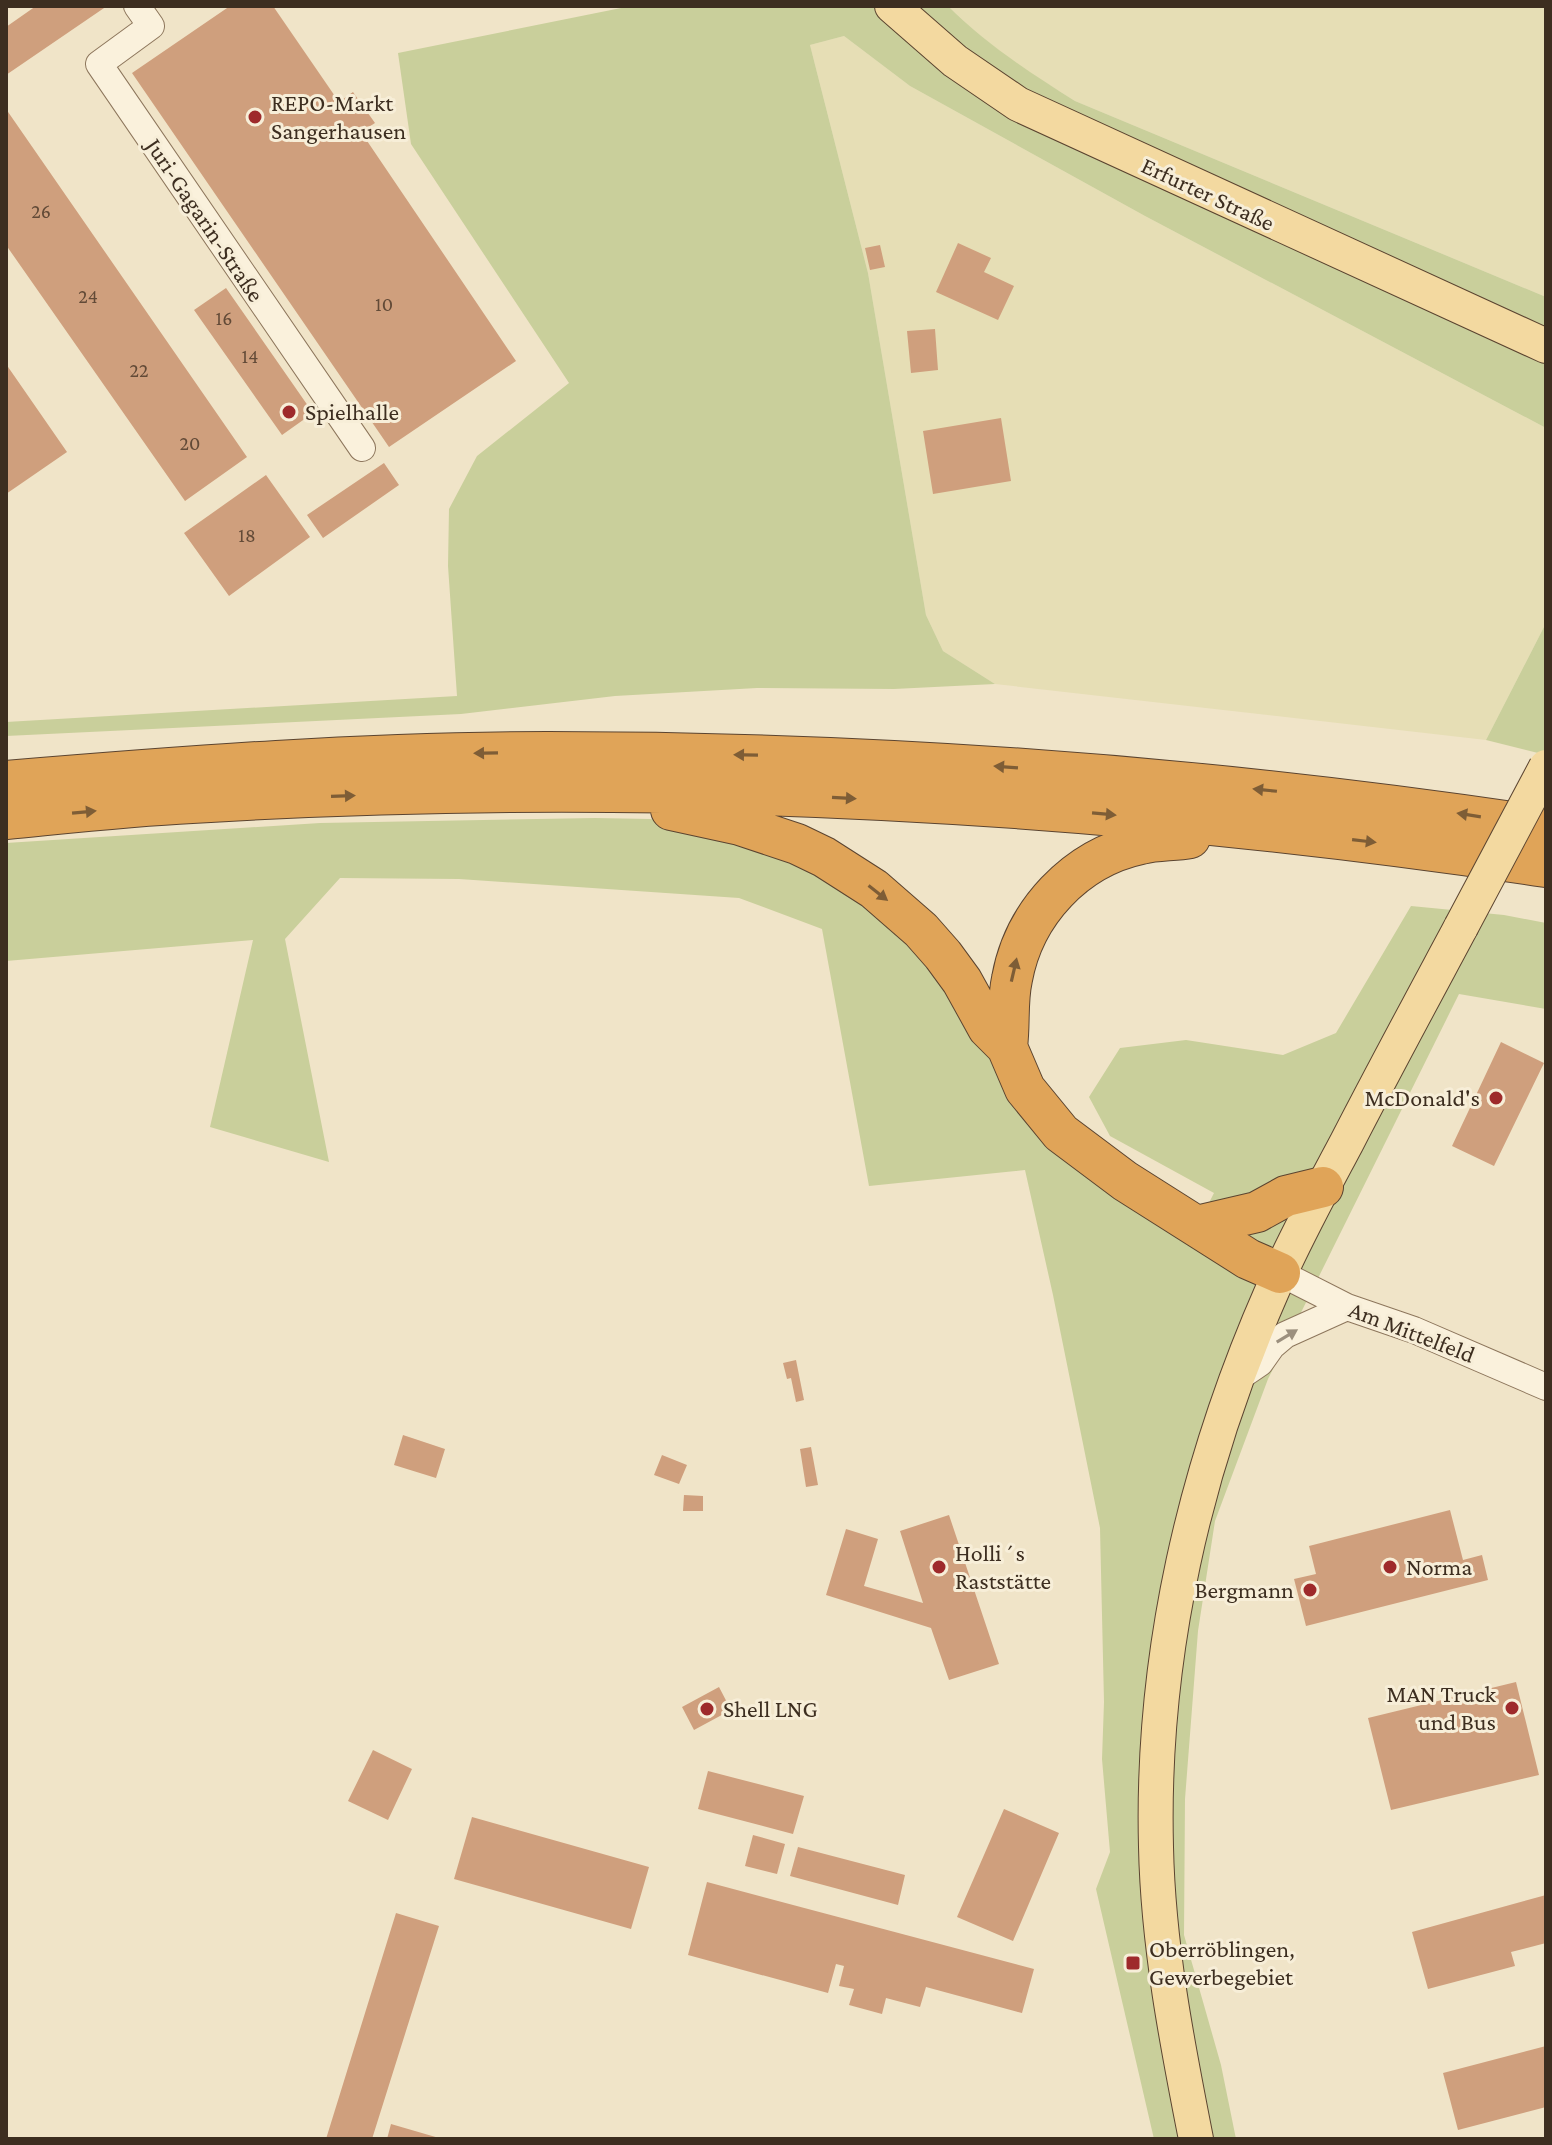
<svg xmlns="http://www.w3.org/2000/svg" width="1552" height="2145" viewBox="0 0 1552 2145" font-family="'Crimson Pro',serif">
	<style>
		.farmland { fill: #e6deb5 }
		.green { fill: #c9cf9b }
		.building { fill: #cf9f7d }
		.lines { fill: none; stroke-linecap: round; stroke-linejoin: round }
		.minor-casing { stroke: #8d765c; stroke-width: 28 }
		.major-casing { stroke: #5b4430; stroke-width: 36 }
		.highway-casing { stroke: #5b4430; stroke-width: 42 }
		.minor { stroke: #faf1dc; stroke-width: 26 }
		.major { stroke: #f3d9a0; stroke-width: 34 }
		.highway { stroke: #e0a458; stroke-width: 40 }
		.major-bridge-casing { stroke: #5b4430; stroke-width: 36; stroke-linecap: butt }
		.major-bridge { stroke: #f3d9a0; stroke-width: 34 }
		.oneway { fill: #7e5d36 }
		.oneway2 { fill: #9c907e }
		.poi-dot { fill: #9e2a2b; stroke: #f7eed8; stroke-width: 3 }
		.labels { text-anchor: middle; stroke-width: 6; stroke-linejoin: round; paint-order: stroke }
		.number-label { font-size: 20px; fill: #624a37 }
		.poi-label { font-size: 24px; fill: #3d2e20; stroke: #f7eed8; text-anchor: start }
		.street-label { font-size: 24px; fill: #3d2e20; stroke: #f7eed8 }
	</style>
	<rect width="100%" height="100%" fill="#f0e4c8"/>
	<path class="farmland" d="M948,6H1546V297L1075,101L1014,63L969,26Z
		M844,36L910,86L1145,216L1546,428V623L1486,740L995,684L943,651L926,615L868,273L810,45Z"/>
	<path class="green" d="M631,6H948C986,44 1029,72 1075,101L1546,297V428L1145,216L910,86L844,36L810,45L868,273L926,615L943,651L995,684L894,689L757,688L615,696L461,714L6,736V722L457,696L448,566L449,509L477,456L569,383L411,144L398,53Z
		M1546,623V755L1486,740Z
		M595,818L650,819L689,824L840,876L958,991L1189,1242L1214,1193L1110,1136L1089,1097L1120,1048L1186,1040L1283,1055L1336,1033L1411,906L1504,915L1546,923V1009L1459,994L1268,1379L1215,1521L1198,1631L1185,1799L1184,1935L1221,2065L1236,2139H1154L1096,1889L1110,1852L1102,1759L1104,1702L1100,1528L1053,1295L1025,1170L869,1186L822,929L739,898L459,879L340,878L285,939L329,1162L210,1127L253,940L6,961V843L320,823Z"/>
	<path class="building" d="M36,6H107L6,75V27Z
		M230,6H273L339,102L353,92L375,123L361,132L516,361L389,447L132,73Z
		M6,109L247,457L185,501L6,245Z
		M958,243L991,258L984,272L1014,286L998,320L936,292Z
		M880,245L885,267L870,270L865,248Z
		M226,288L313,413L282,435L194,310Z
		M935,329L938,370L911,373L907,331Z
		M6,364L67,452L6,494Z
		M1001,418L1011,481L933,494L923,431Z
		M384,463L399,485L323,538L307,515Z
		M266,475L310,537L229,596L184,533Z
		M1501,1042L1544,1063L1494,1166L1452,1146Z
		M796,1360L804,1400L796,1402L791,1378L787,1379L783,1363Z
		M403,1435L445,1449L436,1478L394,1465Z
		M811,1447L818,1485L806,1487L800,1449Z
		M662,1455L687,1465L679,1484L654,1475Z
		M684,1495L703,1496V1511H683Z
		M1450,1510L1463,1560L1482,1555L1488,1580L1306,1626L1294,1579L1316,1574L1309,1546Z
		M949,1515L999,1664L949,1680L931,1628L826,1595L846,1529L878,1539L864,1586L923,1603L900,1531Z
		M1516,1682L1539,1775L1391,1810L1368,1718Z
		M719,1687L731,1710L694,1730L682,1707Z
		M373,1750L412,1769L388,1820L348,1801Z
		M708,1771L804,1796L793,1834L698,1809Z
		M1004,1809L1059,1833L1013,1941L957,1917Z
		M472,1817L649,1867L631,1929L454,1879Z
		M753,1835L785,1844L777,1874L745,1866Z
		M798,1847L905,1875L898,1905L790,1876Z
		M707,1882L1034,1969L1022,2013L926,1987L920,2007L886,1998L882,2014L849,2005L854,1989L839,1986L844,1966L836,1964L828,1993L688,1955Z
		M1546,1895V1943L1511,1952L1515,1966L1428,1989L1412,1932Z
		M396,1913L439,1926L372,2139H326Z
		M1546,2046V2107L1458,2130L1443,2073Z
		M391,2124L439,2138V2139H387Z"/>
	<g class="lines">
		<defs>
			<path id="minor" d="M137,6L151,26L99,64L362,448
				M1280,1273L1347,1307L1414,1330L1546,1387
				M1238,1378L1260,1363L1272,1346L1285,1335L1347,1307"/>
			<path id="major" d="M892,6L955,61L1018,104L1546,346
				M1196,2139C1177,2043 1158,1945 1156,1847C1151,1655 1195,1466 1272,1291C1294,1240 1321,1191 1347,1142C1384,1070 1423,998 1461,927"/>
			<path id="highway" d="M6,781C186,766 367,752 548,752C883,752 1216,777 1546,827
				M671,810L740,825L797,844L824,857L874,889L921,930L943,955L962,981L988,1028L1007,1047L1025,1089L1061,1133L1125,1181L1248,1259L1280,1273
				M6,819C68,813 130,806 192,803C645,775 1098,800 1546,867
				M1007,1047C1010,1024 1007,1001 1012,979C1024,913 1075,858 1141,844C1157,840 1174,841 1190,838
				M1197,1226L1257,1212L1286,1196L1323,1187"/>
		</defs>
		<use href="#minor" class="minor-casing"/>
		<use href="#major" class="major-casing"/>
		<use href="#highway" class="highway-casing"/>
		<use href="#minor" class="minor"/>
		<use href="#major" class="major"/>
		<use href="#highway" class="highway"/>
		<defs>
			<path id="major-bridge" d="M1461,927L1546,767"/>
		</defs>
		<use href="#major-bridge" class="major-bridge-casing"/>
		<use href="#major-bridge" class="major-bridge"/>
	</g>
	<defs><path id="oneway-solid" d="M-6-.8H1V-3.2L6.5 0L1 3.2V.8H-6Z" transform="scale(2)"/></defs>
	<g class="oneway">
		<use href="#oneway-solid" transform="translate(486 753) rotate(179)"/>
		<use href="#oneway-solid" transform="translate(746 755) rotate(-179)"/>
		<use href="#oneway-solid" transform="translate(1006 767) rotate(-176)"/>
		<use href="#oneway-solid" transform="translate(1265 790) rotate(-174)"/>
		<use href="#oneway-solid" transform="translate(343 796) rotate(-2)"/>
		<use href="#oneway-solid" transform="translate(844 798) rotate(3)"/>
		<use href="#oneway-solid" transform="translate(84 812) rotate(-5)"/>
		<use href="#oneway-solid" transform="translate(1104 814) rotate(5)"/>
		<use href="#oneway-solid" transform="translate(1469 815) rotate(-171)"/>
		<use href="#oneway-solid" transform="translate(1364 841) rotate(7)"/>
		<use href="#oneway-solid" transform="translate(878 893) rotate(38)"/>
		<use href="#oneway-solid" transform="translate(1014 970) rotate(-77)"/>
	</g>
	<use class="oneway2" href="#oneway-solid" transform="translate(1287 1336) rotate(-31)"/>
	<g class="poi-dot">
		<circle cx="255" cy="117" r="8"/>
		<circle cx="289" cy="412" r="8"/>
		<circle cx="1496" cy="1098" r="8"/>
		<circle cx="939" cy="1567" r="8"/>
		<circle cx="1390" cy="1567" r="8"/>
		<circle cx="1310" cy="1590" r="8"/>
		<circle cx="1512" cy="1708" r="8"/>
		<circle cx="707" cy="1709" r="8"/>
		<rect x="1125" y="1955" width="16" height="16" rx="4"/>
	</g>
	<g class="labels">
		<g class="number-label">
			<text x="41" y="218">26</text>
			<text x="88" y="303">24</text>
			<text x="384" y="311">10</text>
			<text x="224" y="325">16</text>
			<text x="250" y="363">14</text>
			<text x="139" y="377">22</text>
			<text x="190" y="450">20</text>
			<text x="247" y="542">18</text>
		</g>
		<g class="poi-label">
			<text x="271" y="111">REPO-Markt<tspan x="271" dy="28">Sangerhausen</tspan></text>
			<text x="305" y="420">Spielhalle</text>
			<text x="1480" y="1106" text-anchor="end">McDonald's</text>
			<text x="955" y="1561">Holli´s<tspan x="955" dy="28">Raststätte</tspan></text>
			<text x="1406" y="1575">Norma</text>
			<text x="1294" y="1598" text-anchor="end">Bergmann</text>
			<text x="1496" y="1702" text-anchor="end">MAN Truck<tspan x="1496" dy="28">und Bus</tspan></text>
			<text x="723" y="1717">Shell LNG</text>
			<text x="1149" y="1957">Oberröblingen,<tspan x="1149" dy="28">Gewerbegebiet</tspan></text>
		</g>
		<g class="street-label">
			<text transform="translate(1208 194) rotate(25)" y="8">Erfurter Straße</text>
			<text transform="translate(205 220) rotate(56)" y="8">Juri-Gagarin-Straße</text>
			<text transform="translate(1412 1332) rotate(21)" y="8">Am Mittelfeld</text>
		</g>
	</g>
	<rect width="1552" height="2145" fill="none" stroke="#3d2e20" stroke-width="16"/>
</svg>
